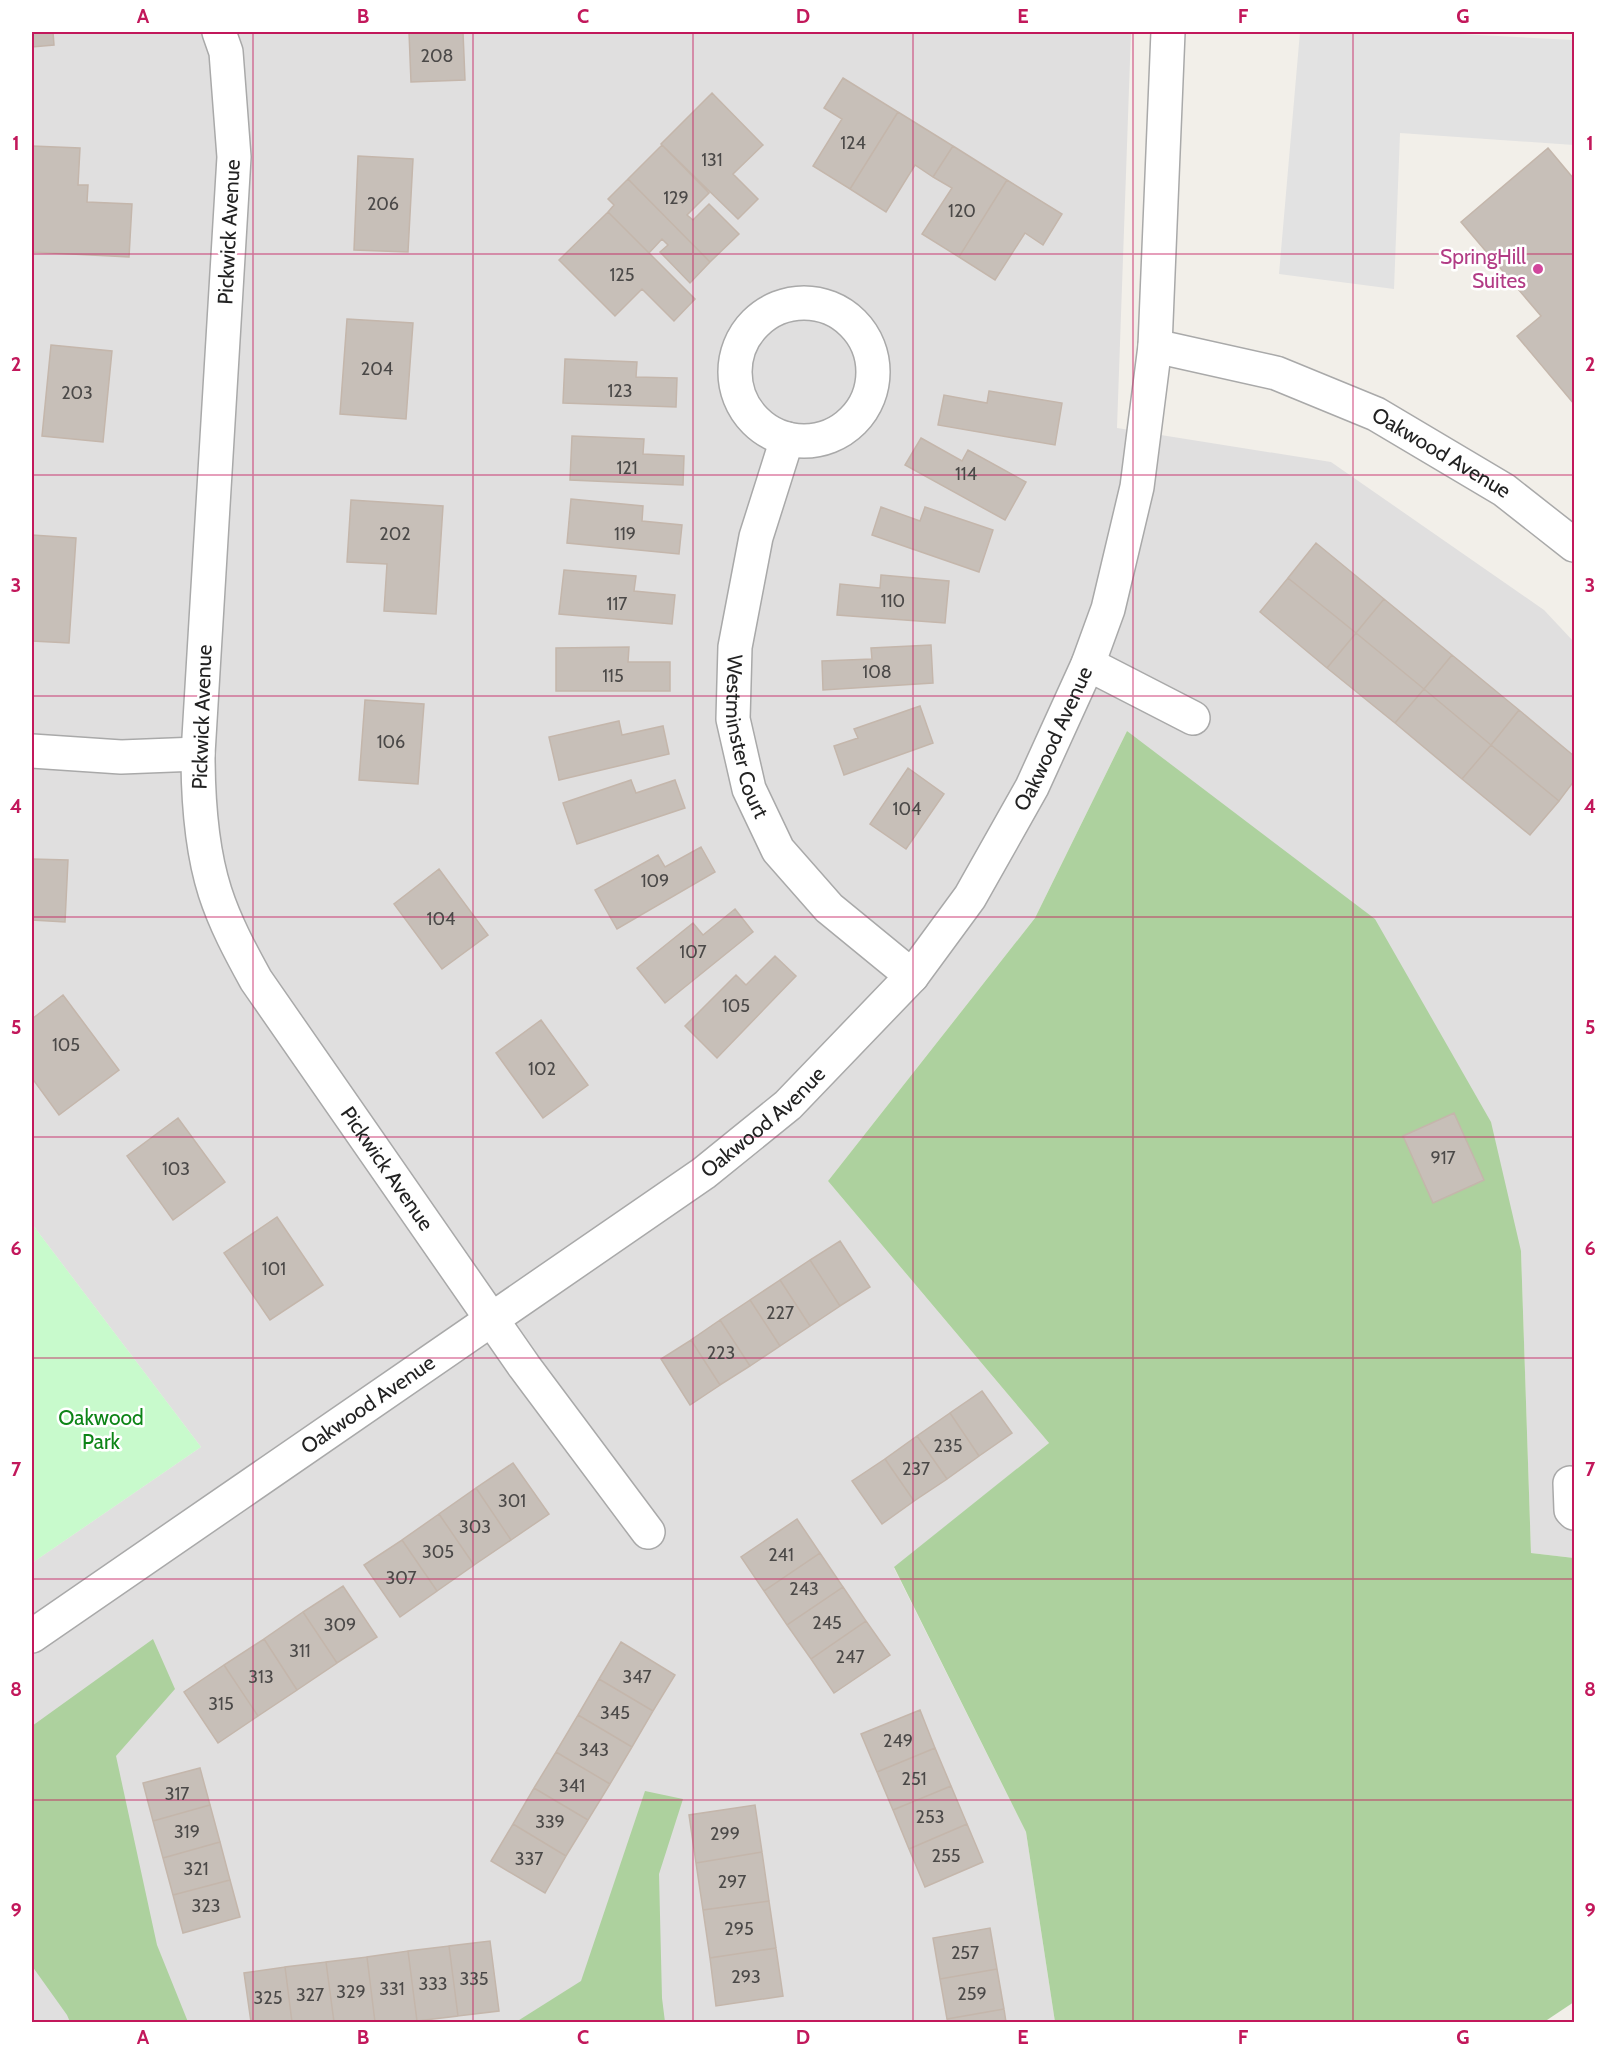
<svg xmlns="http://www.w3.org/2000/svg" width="1606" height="2054" viewBox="0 0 1606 2054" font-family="Cabin,sans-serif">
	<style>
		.residential { fill: #e0dfdf }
		.forest { fill: #add19e }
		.park { fill: #c8facc }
		.parking { fill: #e2e2e2 }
		.building { fill: #c7bfb8; stroke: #c4b6ab; stroke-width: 1.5 }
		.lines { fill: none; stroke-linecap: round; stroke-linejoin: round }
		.minor-casing { stroke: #a9a9a9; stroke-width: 36 }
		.minor { stroke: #fff; stroke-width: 33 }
		.grid { fill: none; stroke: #c2185b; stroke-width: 1.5; stroke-opacity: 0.55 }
		.hotel-dot { fill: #d1479c; stroke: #fff; stroke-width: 2 }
		.labels { text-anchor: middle; stroke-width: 5; stroke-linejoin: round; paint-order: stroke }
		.number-label { font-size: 18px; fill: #4b4948 }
		.street-label { font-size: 21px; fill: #222; stroke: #fff }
		.hotel-label { font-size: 21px; fill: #b23c85; stroke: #fff; text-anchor: end }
		.park-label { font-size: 21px; fill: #0c8416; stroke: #fff }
		.neatline { fill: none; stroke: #c2185b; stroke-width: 2 }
		.grid-label { font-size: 20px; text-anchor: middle; font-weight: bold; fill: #c2185b }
	</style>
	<rect width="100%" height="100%" fill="#f2efe9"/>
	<path class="residential" d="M32,32H1131L1117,428L1331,462L1544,610L1574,642V1558L1531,1553L1521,1251L1127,731L1035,918L828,1181L1049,1443L894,1568L1026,1832L1055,2022H32V1563L201,1447L32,1224Z"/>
	<path class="forest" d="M1127,731L1375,919L1491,1122L1521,1251L1531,1553L1574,1558V2002L1544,2022H1055L1026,1832L894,1567L1049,1443L828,1181L1035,918Z
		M153,1639L175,1689L116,1756L157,1945L188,2022H70L67,2015L32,1966V1726Z
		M645,1791L683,1799L659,1874L662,1998L665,2022H516L581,1981Z"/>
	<path class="park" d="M32,1224L201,1447L32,1563Z"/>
	<path class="parking" d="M1300,32H1421L1574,40V145L1400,133L1394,289L1279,274Z"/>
	<path class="building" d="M32,32H53L54,45L32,47Z
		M409,32H463L465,80L411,82Z
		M843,78L898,112L850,189L813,166L842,119L824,108Z
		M712,93L763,145L733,174L758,199L738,219L661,144Z
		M898,112L953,146L933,177L915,165L886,212L850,189Z
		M662,145L709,193L687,215L693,220L709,204L739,234L710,262L628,179Z
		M32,146L80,148L78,185H88L87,202L132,204L129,257L32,252Z
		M953,146L1007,180L959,257L922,234L952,188L933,177Z
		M1548,148L1574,179V404L1517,336L1541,316L1461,222Z
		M358,156L413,159L408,252L354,250Z
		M628,179L710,262L690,283L660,252L668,245L662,239L649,253L608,212L614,205L608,199Z
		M1007,180L1062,214L1043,245L1025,233L995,280L959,257Z
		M608,212L695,299L674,321L642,289L615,316L559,260Z
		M347,319L413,323L406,419L340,414Z
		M51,345L112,351L103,442L42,436Z
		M565,359L637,362L636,377L677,378L676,407L563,403Z
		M989,391L1062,403L1055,445L938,425L944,395L987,403Z
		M572,436L644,439L643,454L684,456L683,485L570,480Z
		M921,438L962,461L968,450L1026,482L1005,520L905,465Z
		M571,499L643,506L642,521L682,525L679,554L567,543Z
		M351,500L443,506L436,614L384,611L387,564L347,562Z
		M881,507L920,521L925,507L993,530L979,572L872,535Z
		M32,535L76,538L69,643L32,641Z
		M1316,543L1384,599L1356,633L1288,578Z
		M564,570L636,576L634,591L675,595L672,624L559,614Z
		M881,575L949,581L945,623L837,615L840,584L880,588Z
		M1288,578L1356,633L1327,668L1260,612Z
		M1384,599L1452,655L1424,689L1356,633Z
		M1356,633L1424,689L1395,723L1327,668Z
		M931,645L933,683L823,690L822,661L872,659L871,648Z
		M629,647L628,662H670V691H556V648Z
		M1452,655L1519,710L1491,745L1424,689Z
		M1424,689L1491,745L1462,779L1395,723Z
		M365,700L424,704L418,784L359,780Z
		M920,706L933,743L844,775L834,746L858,738L854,729Z
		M1519,710L1574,756V781L1559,801L1491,745Z
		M619,721L622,735L663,726L669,754L559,780L549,737Z
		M1491,745L1559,801L1530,835L1462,779Z
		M908,768L944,794L906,849L870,824Z
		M631,780L636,793L675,780L685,808L577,844L563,803Z
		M701,847L715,872L617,929L595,890L658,855L665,867Z
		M32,859L68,860L65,922L32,920Z
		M439,869L488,935L442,969L394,904Z
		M735,909L753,932L665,1003L637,968L693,923L703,935Z
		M775,956L796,976L717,1058L685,1026L736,975L746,985Z
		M63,995L119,1070L59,1115L32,1078V1019Z
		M541,1020L588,1085L543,1118L496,1053Z
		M1454,1113L1484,1180L1433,1203L1403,1136Z
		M178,1118L225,1182L173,1220L127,1156Z
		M277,1217L323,1285L270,1320L224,1253Z
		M840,1241L870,1287L840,1306L810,1260Z
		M810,1260L840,1306L810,1326L780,1280Z
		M780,1280L810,1326L780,1346L750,1300Z
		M750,1300L780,1346L750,1366L720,1320Z
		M720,1320L750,1366L720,1385L691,1340Z
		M691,1340L720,1385L690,1405L661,1359Z
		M982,1391L1012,1433L979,1456L950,1413Z
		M950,1413L979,1456L947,1479L917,1436Z
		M917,1436L947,1479L914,1501L885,1459Z
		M885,1459L914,1501L882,1524L852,1481Z
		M513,1463L549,1514L511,1540L476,1488Z
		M476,1488L511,1540L474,1565L439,1514Z
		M439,1514L474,1565L437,1591L402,1540Z
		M797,1519L820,1553L764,1591L741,1557Z
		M402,1540L437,1591L400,1617L364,1565Z
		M820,1553L843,1587L787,1625L764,1591Z
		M343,1586L377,1637L337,1663L303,1612Z
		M843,1587L866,1621L811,1659L787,1625Z
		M303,1612L337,1663L297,1690L264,1639Z
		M866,1621L890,1655L834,1693L811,1659Z
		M264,1639L297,1690L258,1716L224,1665Z
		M621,1642L675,1675L653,1711L599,1679Z
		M224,1665L258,1716L218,1743L184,1692Z
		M599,1679L653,1711L632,1747L578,1715Z
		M920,1710L935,1748L877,1772L861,1734Z
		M578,1715L632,1747L610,1784L556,1752Z
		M935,1748L951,1786L893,1810L877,1772Z
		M556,1752L610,1784L588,1820L534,1788Z
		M200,1768L210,1805L153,1821L143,1783Z
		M951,1786L967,1824L909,1849L893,1810Z
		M534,1788L588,1820L566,1856L513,1824Z
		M210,1805L220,1842L163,1858L153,1821Z
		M755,1805L762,1852L696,1863L689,1815Z
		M513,1824L566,1856L545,1893L491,1861Z
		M967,1824L983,1862L925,1887L909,1849Z
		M220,1842L230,1880L173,1895L163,1858Z
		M762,1852L769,1901L703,1910L696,1863Z
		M230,1880L240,1917L183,1933L173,1895Z
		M769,1901L776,1948L710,1958L703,1910Z
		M990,1928L997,1969L940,1979L933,1938Z
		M490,1941L499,2011L458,2016L449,1946Z
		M449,1946L458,2016L417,2021L408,1951Z
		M776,1948L783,1996L716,2006L710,1958Z
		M408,1951L417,2021L375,2022L367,1957Z
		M367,1957L375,2022H334L326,1962Z
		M326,1962L334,2022H292L285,1967Z
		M285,1967L292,2022H251L244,1973Z
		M997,1969L1004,2009L947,2019L940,1979Z
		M1004,2009L1006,2022H948L947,2019Z"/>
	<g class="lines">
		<defs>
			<g id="minor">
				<path id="s1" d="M219,32L226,52L234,157L198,754C198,800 201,848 215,892C225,923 240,951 256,980L524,1366L648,1532"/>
				<circle cx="804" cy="372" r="69"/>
				<path id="s2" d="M1155,346L1276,373L1376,414L1504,490L1574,545"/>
				<path id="s3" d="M787,439L756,537L735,647L733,719L749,789L778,850L829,908L912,976"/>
				<path d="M1088,664L1193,718"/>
				<path d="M32,751L121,757L198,754"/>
				<path d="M1570,1483L1571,1510L1574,1513"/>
				<path id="s4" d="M32,1636L704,1173L788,1105L912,976L970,897L1032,787L1088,664L1108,609L1137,487L1155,346L1168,32"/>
			</g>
		</defs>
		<use href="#minor" class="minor-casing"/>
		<use href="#minor" class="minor"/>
	</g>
	<path class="grid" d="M253,32V2022M473,32V2022M693,32V2022M913,32V2022M1133,32V2022M1353,32V2022M32,254H1574M32,475H1574M32,696H1574M32,917H1574M32,1137H1574M32,1358H1574M32,1579H1574M32,1800H1574"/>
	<circle class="hotel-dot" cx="1538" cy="269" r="6"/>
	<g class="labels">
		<g class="number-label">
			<text x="437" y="62">208</text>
			<text x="853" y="149">124</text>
			<text x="712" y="166">131</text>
			<text x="676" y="204">129</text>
			<text x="383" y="210">206</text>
			<text x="962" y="217">120</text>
			<text x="622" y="281">125</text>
			<text x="377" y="375">204</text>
			<text x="620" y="397">123</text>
			<text x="77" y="399">203</text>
			<text x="627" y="474">121</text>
			<text x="966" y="480">114</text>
			<text x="395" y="540">202</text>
			<text x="625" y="540">119</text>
			<text x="893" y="607">110</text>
			<text x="617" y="610">117</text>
			<text x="877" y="678">108</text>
			<text x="613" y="682">115</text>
			<text x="391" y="748">106</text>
			<text x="907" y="815">104</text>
			<text x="655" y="887">109</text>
			<text x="441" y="925">104</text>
			<text x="693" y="958">107</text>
			<text x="736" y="1012">105</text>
			<text x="66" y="1051">105</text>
			<text x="542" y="1075">102</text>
			<text x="1443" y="1164">917</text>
			<text x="176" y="1175">103</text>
			<text x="274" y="1275">101</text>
			<text x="780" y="1319">227</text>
			<text x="721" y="1359">223</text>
			<text x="948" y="1452">235</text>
			<text x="916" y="1475">237</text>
			<text x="512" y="1507">301</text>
			<text x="475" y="1533">303</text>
			<text x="438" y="1558">305</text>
			<text x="781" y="1561">241</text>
			<text x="401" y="1584">307</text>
			<text x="804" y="1595">243</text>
			<text x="827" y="1629">245</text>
			<text x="340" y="1631">309</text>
			<text x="300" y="1657">311</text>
			<text x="850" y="1663">247</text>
			<text x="261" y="1683">313</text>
			<text x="637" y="1683">347</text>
			<text x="221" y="1710">315</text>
			<text x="615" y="1719">345</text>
			<text x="898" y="1747">249</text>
			<text x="594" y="1756">343</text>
			<text x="914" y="1785">251</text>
			<text x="572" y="1792">341</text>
			<text x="177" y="1800">317</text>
			<text x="930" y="1823">253</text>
			<text x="550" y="1828">339</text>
			<text x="187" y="1838">319</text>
			<text x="725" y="1840">299</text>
			<text x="946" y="1862">255</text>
			<text x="529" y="1865">337</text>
			<text x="196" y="1875">321</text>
			<text x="732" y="1888">297</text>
			<text x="206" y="1912">323</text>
			<text x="739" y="1935">295</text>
			<text x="965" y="1959">257</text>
			<text x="746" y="1983">293</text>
			<text x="474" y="1985">335</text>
			<text x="433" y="1990">333</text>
			<text x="392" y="1995">331</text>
			<text x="351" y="1998">329</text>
			<text x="972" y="2000">259</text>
			<text x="310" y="2001">327</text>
			<text x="268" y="2004">325</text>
		</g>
		<g class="street-label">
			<text transform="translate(229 232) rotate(-87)" y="7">Pickwick Avenue</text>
			<text dy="7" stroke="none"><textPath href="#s2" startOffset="308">Oakwood Avenue</textPath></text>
			<text transform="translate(202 717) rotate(-88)" y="7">Pickwick Avenue</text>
			<text dy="7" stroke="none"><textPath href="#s3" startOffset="306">Westminster Court</textPath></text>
			<text dy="7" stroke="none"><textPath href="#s4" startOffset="1380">Oakwood Avenue</textPath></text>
			<text dy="7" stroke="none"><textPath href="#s4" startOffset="894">Oakwood Avenue</textPath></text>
			<text dy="7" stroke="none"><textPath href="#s1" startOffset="1191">Pickwick Avenue</textPath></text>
			<text dy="7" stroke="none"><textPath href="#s4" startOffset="408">Oakwood Avenue</textPath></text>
		</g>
		<g class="hotel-label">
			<text x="1526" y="264">SpringHill<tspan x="1526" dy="24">Suites</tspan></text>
		</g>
		<g class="park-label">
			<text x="101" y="1425">Oakwood<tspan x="101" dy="24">Park</tspan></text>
		</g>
	</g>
	<rect width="1606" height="2054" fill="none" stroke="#ffffff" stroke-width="66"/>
	<rect x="33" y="33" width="1540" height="1988" class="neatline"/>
	<g class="grid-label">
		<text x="143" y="23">A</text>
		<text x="363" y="23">B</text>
		<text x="583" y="23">C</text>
		<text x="803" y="23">D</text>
		<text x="1023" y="23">E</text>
		<text x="1243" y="23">F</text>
		<text x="1463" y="23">G</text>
		<text x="16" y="150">1</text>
		<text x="1590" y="150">1</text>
		<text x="16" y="371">2</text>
		<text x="1590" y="371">2</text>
		<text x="16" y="592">3</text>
		<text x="1590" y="592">3</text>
		<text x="16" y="813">4</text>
		<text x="1590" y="813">4</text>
		<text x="16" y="1034">5</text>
		<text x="1590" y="1034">5</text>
		<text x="16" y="1255">6</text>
		<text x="1590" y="1255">6</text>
		<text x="16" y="1476">7</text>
		<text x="1590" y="1476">7</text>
		<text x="16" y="1696">8</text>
		<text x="1590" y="1696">8</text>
		<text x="16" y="1917">9</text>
		<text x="1590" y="1917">9</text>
		<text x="143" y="2044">A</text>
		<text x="363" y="2044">B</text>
		<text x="583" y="2044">C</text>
		<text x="803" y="2044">D</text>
		<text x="1023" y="2044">E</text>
		<text x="1243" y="2044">F</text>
		<text x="1463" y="2044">G</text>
	</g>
</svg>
